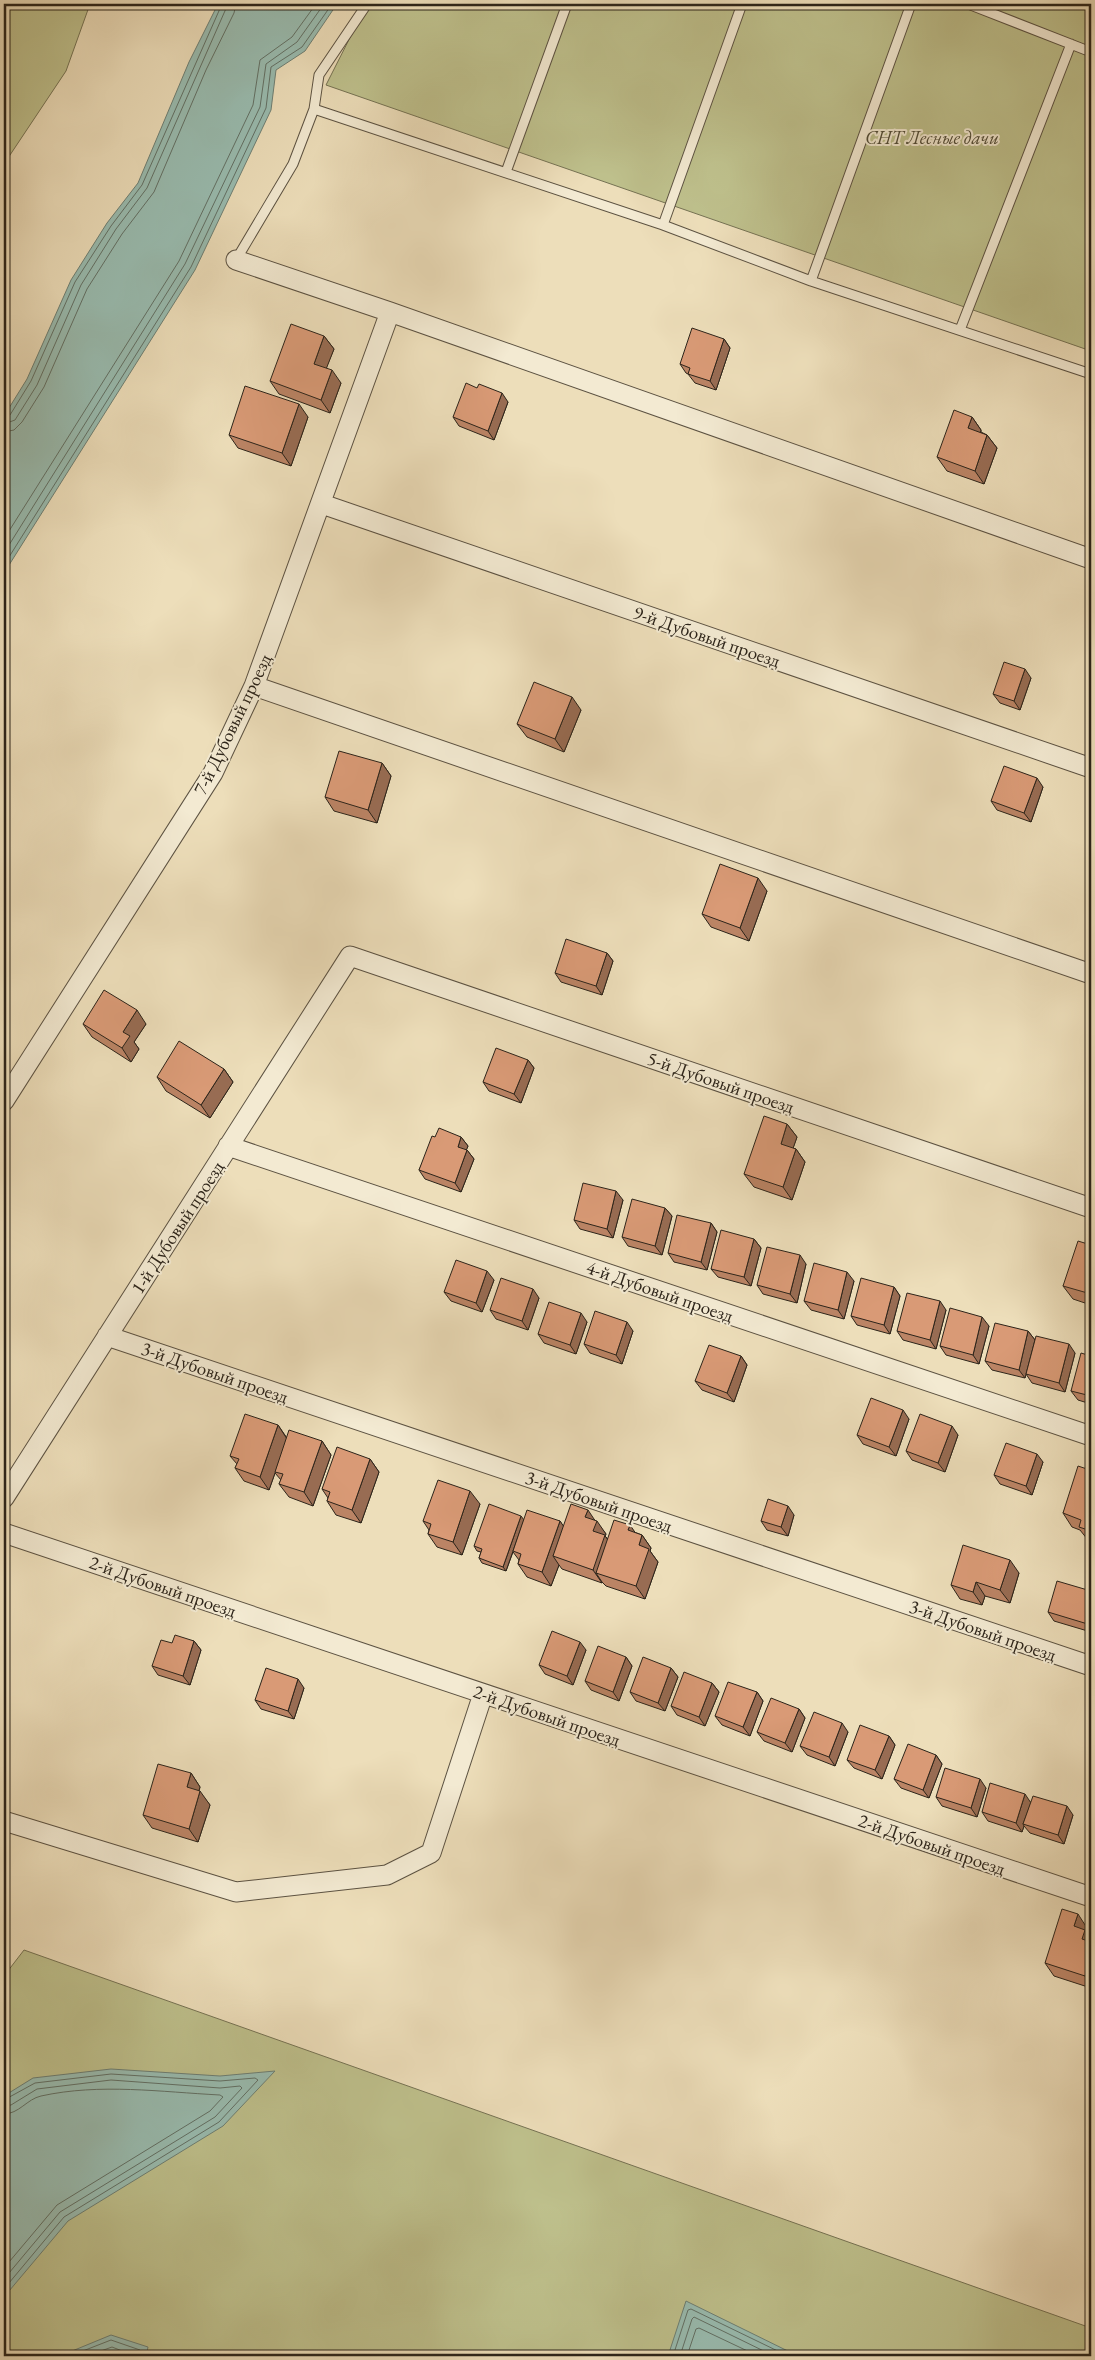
<svg xmlns="http://www.w3.org/2000/svg" width="1095" height="2360" viewBox="0 0 1095 2360" font-family="'EB Garamond',serif">
	<style>
		.green { fill: #bec08c; stroke: #757253 }
		.water { fill: #99bcb0; stroke: #6d7f74 }
		.lines { fill: none; stroke-linecap: round; stroke-linejoin: round }
		.shore { stroke: #627065; stroke-width: 1 }
		.service-casing { stroke: #5c5242; stroke-width: 11 }
		.minor-casing { stroke: #5c5242; stroke-width: 21 }
		.service { stroke: #f3ead2; stroke-width: 9 }
		.minor { stroke: #f3ead2; stroke-width: 19 }
		.wall { fill: #bb8465; stroke: #2c241a }
		.shaded-wall { fill: #986c53; stroke: #2c241a }
		.building { fill: #d99a76; stroke: #2c241a }
		.labels { text-anchor: middle; stroke-width: 4; stroke-linejoin: round; paint-order: stroke }
		.park-label { font-size: 19px; font-style: italic; fill: #504b36; stroke: #f3ead2 }
		.street-label { font-size: 19px; fill: #2c241a; stroke: #f3ead2 }
	</style>
	<rect width="100%" height="100%" fill="#eddeba"/>
	<filter id="stains"><feTurbulence type="fractalNoise" baseFrequency=".004" numOctaves="4"/><feColorMatrix values="0 0 0 0 .2 0 0 0 0 .09 0 0 0 0 .02 0 0 0 .5 -.17"/></filter>
	<radialGradient id="worn" r=".72"><stop offset=".6" stop-color="#630" stop-opacity="0"/><stop offset="1" stop-color="#630" stop-opacity=".3"/></radialGradient>
	<path class="green" d="M4,4H90L66,71L4,164Z
		M367,4H1091V351L326,85Z
		M24,1950L1091,2328V2356H4V1976Z"/>
	<path class="water" d="M218,4H337L305,51L276,70L271,110L195,270L4,573V416L27,379L71,280L107,223L138,183L189,62Z
		M111,2069L220,2076L275,2071L223,2126L68,2221L4,2297V2096L33,2078Z
		M686,2301L798,2356H668Z
		M111,2335L148,2347L146,2356H60Z"/>
	<g class="lines">
		<path class="shore" d="M4,418L10,415L31,381L75,282L111,226L142,185L222,4
			M4,424L15,420L37,385L81,285L116,229L147,188L228,4
			M4,432L14,430L22,422L44,387L87,289L122,234L154,192L206,70L234,13L236,4
			M4,539L179,261L253,105L260,60L292,37L316,4
			M4,553L185,264L260,107L266,64L297,42L324,4
			M4,565L191,267L266,108L271,67L302,47L332,4
			M4,2100L35,2083L111,2074L220,2081L255,2078L258,2080L219,2122L64,2217L4,2289
			M4,2106L11,2105L37,2089L111,2080L220,2088L240,2086L242,2088L215,2117L60,2212L4,2279
			M4,2114C19,2114 27,2099 41,2096C100,2083 161,2092 220,2095L223,2097L210,2111L57,2205L4,2268
			M70,2356L111,2340L140,2350L141,2356
			M87,2356L112,2347L135,2356
			M673,2356L688,2310L691,2309L788,2356
			M680,2356L692,2319L694,2317L774,2356
			M687,2356L696,2329L699,2328L758,2356"/>
		<defs>
			<path id="service" d="M968,4L1091,52
				M314,109L663,225L811,281L1091,374
				M506,172L567,4
				M663,225L742,4
				M236,260L293,164L314,109L319,75L367,4
				M811,281L911,4
				M960,330L1071,44"/>
			<path id="minor" d="M236,260L390,312L1091,559
				M322,504L1091,768
				M254,686L1091,974
				M4,1101L213,773L254,686L390,312
				M228,1146L1091,1436
				M107,1336L1091,1666
				M4,1498L350,956L1091,1208
				M4,1533L1091,1897
				M4,1821L236,1892L387,1875L431,1853L483,1694"/>
		</defs>
		<use href="#service" class="service-casing"/>
		<use href="#minor" class="minor-casing"/>
		<use href="#service" class="service"/>
		<use href="#minor" class="minor"/>
	</g>
	<path class="wall" d="M324,336L334,349L326,368L341,383L330,413L279,394L270,381Z
		M724,339L730,348L716,390L695,383L688,374L686,373L680,364Z
		M508,402L494,440L459,426L453,417Z
		M308,417L291,466L238,448L229,435Z
		M972,417L981,430V432L987,435L997,448L984,484L947,471L937,457Z
		M1031,678L1020,710L1000,703L993,694Z
		M581,710L564,752L527,737L517,724Z
		M382,763L391,776L377,823L334,811L325,797Z
		M1043,787L1031,822L997,810L991,801Z
		M767,891L749,941L711,927L702,914Z
		M607,953L613,961L602,995L561,982L555,973Z
		M83,1024H146L134,1042L139,1049L131,1062L92,1037Z
		M528,1060L534,1068L521,1103L489,1091L483,1082Z
		M224,1069L233,1082L210,1118L166,1091L157,1077Z
		M787,1124L797,1137L793,1148L796,1149L805,1162L792,1200L754,1187L744,1174Z
		M435,1137H461L468,1146L466,1150H467L474,1159L461,1192L425,1179L419,1170Z
		M623,1200L613,1238L580,1229L574,1220Z
		M665,1208L672,1216L662,1255L628,1246L622,1237Z
		M711,1223L717,1232L707,1270L674,1262L668,1253Z
		M754,1239L761,1248L751,1286L718,1277L711,1269Z
		M1091,1245V1305L1073,1299L1063,1286Z
		M806,1264L797,1303L763,1294L757,1285Z
		M494,1280L482,1312L451,1301L444,1292Z
		M854,1281L844,1319L811,1310L804,1301Z
		M894,1287L900,1296L890,1334L857,1325L851,1316Z
		M539,1298L528,1330L496,1319L490,1310Z
		M946,1310L936,1349L903,1340L897,1331Z
		M587,1322L576,1354L544,1343L538,1334Z
		M989,1326L979,1364L946,1355L940,1346Z
		M633,1331L622,1364L590,1353L584,1344Z
		M1028,1331L1035,1340L1075,1353L1065,1392L1032,1383L1026,1374L1025,1378L992,1370L985,1361Z
		M741,1356L747,1365L734,1402L702,1390L695,1381Z
		M1091,1356V1404L1078,1400L1071,1391Z
		M909,1419L896,1456L863,1444L857,1435Z
		M278,1425L287,1438L322,1441L331,1455L313,1506L289,1497L279,1484L281,1480L275,1473L269,1490L244,1481L235,1468L237,1464L230,1456Z
		M958,1435L945,1472L912,1460L906,1451Z
		M370,1459L379,1472L361,1523L336,1515L327,1501L328,1498L322,1489Z
		M1043,1462L1032,1495L1000,1484L994,1475Z
		M1091,1467V1541L1088,1540L1080,1530L1072,1527L1063,1513L1087,1469Z
		M480,1504L462,1555L437,1547L428,1534L429,1530L423,1521Z
		M794,1515L788,1536L767,1530L761,1521Z
		M524,1520L560,1521L563,1526L595,1520L606,1534L605,1536L608,1539L630,1525L634,1532L642,1535L651,1548L650,1551L658,1562L645,1599L606,1586L602,1582V1583L562,1569L559,1565L551,1586L527,1577L518,1564L519,1560L513,1552L506,1571L482,1563L479,1558L481,1552L477,1551L474,1546Z
		M1019,1573L1010,1603L985,1596L982,1605L960,1599L951,1585Z
		M1091,1591V1632L1054,1621L1048,1612Z
		M194,1641L201,1650L190,1685L158,1675L152,1666L172,1643Z
		M586,1650L573,1685L545,1674L539,1665Z
		M626,1657L632,1666L619,1701L591,1690L585,1681Z
		M671,1668L678,1677L665,1711L636,1701L630,1692Z
		M712,1683L719,1692L705,1726L677,1715L671,1706Z
		M304,1688L294,1719L261,1709L255,1700Z
		M757,1692L763,1701L750,1736L722,1725L715,1716Z
		M799,1709L805,1718L792,1752L764,1741L757,1732Z
		M848,1732L835,1766L807,1755L800,1746Z
		M889,1736L895,1745L882,1779L854,1768L847,1760Z
		M936,1755L942,1764L929,1798L901,1788L894,1779Z
		M191,1773L200,1787L199,1791L210,1805L198,1842L152,1828L143,1815Z
		M986,1788L977,1817L942,1806L936,1797Z
		M1031,1802L1073,1815L1064,1844L1030,1833L1024,1826L1022,1832L988,1821L982,1812Z
		M1087,1928L1086,1931L1091,1939V1988L1054,1976L1045,1963Z"/>
	<path class="shaded-wall" d="M324,336L334,349L323,377L314,364Z
		M724,339L730,348L716,390L710,381Z
		M332,370L341,383L330,413L321,400Z
		M502,393L508,402L494,440L488,431Z
		M299,404L308,417L291,466L282,453Z
		M972,417L981,430L978,441L968,428Z
		M987,435L997,448L984,484L975,471Z
		M1025,669L1031,678L1020,710L1014,701Z
		M572,697L581,710L564,752L555,739Z
		M382,763L391,776L377,823L368,810Z
		M1037,778L1043,787L1031,822L1024,813Z
		M758,878L767,891L749,941L740,928Z
		M607,953L613,961L602,995L596,986Z
		M137,1010L146,1024L134,1042L139,1049L131,1062L122,1048L123,1032Z
		M528,1060L534,1068L521,1103L514,1094Z
		M224,1069L233,1082L210,1118L201,1105Z
		M787,1124L797,1137L790,1157L781,1144Z
		M461,1137L468,1146L464,1156L458,1147Z
		M796,1149L805,1162L792,1200L783,1187Z
		M467,1150L474,1159L461,1192L455,1183Z
		M616,1191L623,1200L613,1238L607,1229Z
		M665,1208L672,1216L662,1255L655,1246Z
		M711,1223L717,1232L707,1270L701,1262Z
		M754,1239L761,1248L751,1286L744,1277Z
		M800,1255L806,1264L797,1303L790,1294Z
		M487,1271L494,1280L482,1312L476,1303Z
		M847,1272L854,1281L844,1319L838,1310Z
		M894,1287L900,1296L890,1334L884,1325Z
		M533,1289L539,1298L528,1330L522,1321Z
		M940,1301L946,1310L936,1349L930,1340Z
		M581,1313L587,1322L576,1354L570,1345Z
		M982,1317L989,1326L979,1364L973,1355Z
		M627,1322L633,1331L622,1364L616,1355Z
		M1028,1331L1035,1340L1025,1378L1019,1370Z
		M1069,1344L1075,1353L1065,1392L1059,1383Z
		M741,1356L747,1365L734,1402L727,1393Z
		M903,1410L909,1419L896,1456L889,1447Z
		M278,1425L287,1439L269,1490L260,1477Z
		M952,1426L958,1435L945,1472L938,1463Z
		M322,1441L331,1455L313,1506L304,1492Z
		M1037,1454L1043,1462L1032,1495L1026,1486Z
		M370,1459L379,1472L361,1523L352,1510Z
		M470,1491L480,1504L462,1555L453,1542Z
		M788,1506L794,1515L788,1536L781,1527Z
		M588,1510L596,1522L597,1521L606,1534L605,1536L614,1548L596,1573L602,1582V1583L593,1570V1531L585,1517Z
		M521,1516L524,1520L506,1571L503,1567Z
		M560,1521L569,1534L553,1556L559,1565L551,1586L542,1572Z
		M630,1525L639,1538L628,1530Z
		M642,1535L651,1548L650,1551L658,1562L645,1599L636,1586L639,1545Z
		M1010,1560L1019,1573L1010,1603L1000,1590Z
		M976,1582L985,1596L982,1605L973,1592Z
		M194,1641L201,1650L190,1685L183,1676Z
		M580,1642L586,1650L573,1685L567,1676Z
		M626,1657L632,1666L619,1701L613,1692Z
		M671,1668L678,1677L665,1711L658,1703Z
		M298,1679L304,1688L294,1719L288,1711Z
		M712,1683L719,1692L705,1726L699,1717Z
		M757,1692L763,1701L750,1736L743,1727Z
		M799,1709L805,1718L792,1752L785,1743Z
		M842,1723L848,1732L835,1766L829,1757Z
		M889,1736L895,1745L882,1779L875,1770Z
		M936,1755L942,1764L929,1798L923,1790Z
		M191,1773L200,1787L196,1800L187,1787Z
		M980,1779L986,1788L977,1817L971,1808Z
		M200,1791L210,1805L198,1842L189,1829Z
		M1025,1794L1031,1803L1023,1824L1024,1826L1022,1832L1016,1823Z
		M1067,1806L1073,1815L1064,1844L1058,1835Z
		M1078,1914L1087,1928L1086,1931L1091,1939V1952L1074,1926Z
		M1091,1956V1985L1085,1976Z"/>
	<path class="building" d="M291,324L324,336L314,364L332,370L321,400L270,381Z
		M692,328L724,339L710,381L688,374L690,368L680,364Z
		M466,383L477,388L479,384L502,393L488,431L453,417Z
		M245,386L299,404L282,453L229,435Z
		M954,410L972,417L968,428L987,435L975,471L937,457Z
		M1004,662L1025,669L1014,701L993,694Z
		M534,682L572,697L555,739L517,724Z
		M339,751L382,763L368,810L325,797Z
		M1004,766L1037,778L1024,813L991,801Z
		M720,864L758,878L740,928L702,914Z
		M566,939L607,953L596,986L555,973Z
		M104,990L137,1010L123,1032L130,1036L122,1048L83,1024Z
		M179,1041L224,1069L201,1105L157,1077Z
		M496,1048L528,1060L514,1094L483,1082Z
		M764,1116L787,1124L781,1144L796,1149L783,1187L744,1174Z
		M439,1128L461,1137L458,1147L467,1150L455,1183L419,1170L432,1136L435,1137Z
		M583,1183L616,1191L607,1229L574,1220Z
		M632,1199L665,1208L655,1246L622,1237Z
		M677,1215L711,1223L701,1262L668,1253Z
		M721,1230L754,1239L744,1277L711,1269Z
		M1078,1241L1091,1245V1294L1063,1286Z
		M767,1247L800,1255L790,1294L757,1285Z
		M456,1260L487,1271L476,1303L444,1292Z
		M814,1263L847,1272L838,1310L804,1301Z
		M501,1278L533,1289L522,1321L490,1310Z
		M861,1278L894,1287L884,1325L851,1316Z
		M907,1293L940,1301L930,1340L897,1331Z
		M549,1302L581,1313L570,1345L538,1334Z
		M950,1308L982,1317L973,1355L940,1346Z
		M595,1311L627,1322L616,1355L584,1344Z
		M995,1323L1028,1331L1019,1370L985,1361Z
		M1036,1336L1069,1344L1059,1383L1026,1374Z
		M709,1345L741,1356L727,1393L695,1381Z
		M1081,1353L1091,1356V1396L1071,1391Z
		M871,1398L903,1410L889,1447L857,1435Z
		M245,1414L278,1425L260,1477L235,1468L239,1459L230,1456Z
		M920,1414L952,1426L938,1463L906,1451Z
		M289,1430L322,1441L304,1492L279,1484L283,1474L275,1472Z
		M1006,1443L1037,1454L1026,1486L994,1475Z
		M337,1447L370,1459L352,1510L327,1501L330,1492L322,1489Z
		M1078,1466L1087,1469L1088,1466L1091,1467V1531L1079,1527L1081,1520L1063,1513Z
		M438,1480L470,1491L453,1542L428,1534L431,1524L423,1521Z
		M768,1499L788,1506L781,1527L761,1521Z
		M489,1504L521,1516L503,1567L479,1558L482,1549L474,1546Z
		M571,1504L588,1510L585,1517L597,1521L593,1531L605,1535L593,1570L553,1556Z
		M527,1510L560,1521L542,1572L518,1564L521,1554L513,1551Z
		M614,1520L630,1525L628,1530L642,1535L639,1545L649,1549L636,1586L596,1573Z
		M963,1545L1010,1560L1000,1590L976,1582L973,1592L951,1585Z
		M1057,1581L1091,1591V1625L1048,1612Z
		M552,1631L580,1642L567,1676L539,1665Z
		M175,1635L194,1641L183,1676L152,1666L161,1640L172,1643Z
		M598,1646L626,1657L613,1692L585,1681Z
		M643,1657L671,1668L658,1703L630,1692Z
		M266,1668L298,1679L288,1711L255,1700Z
		M684,1672L712,1683L699,1717L671,1706Z
		M728,1682L757,1692L743,1727L715,1716Z
		M771,1698L799,1709L785,1743L757,1732Z
		M814,1712L842,1723L829,1757L800,1746Z
		M860,1725L889,1736L875,1770L847,1760Z
		M908,1744L936,1755L923,1790L894,1779Z
		M158,1764L191,1773L187,1787L200,1791L189,1829L143,1815Z
		M945,1768L980,1779L971,1808L936,1797Z
		M990,1783L1025,1794L1016,1823L982,1812Z
		M1033,1796L1067,1806L1058,1835L1023,1824Z
		M1062,1909L1078,1914L1074,1926L1085,1930L1082,1939L1091,1942V1956L1085,1976L1045,1963Z"/>
	<g class="labels">
		<g class="park-label">
			<text x="932" y="144">СНТ Лесные дачи</text>
		</g>
		<g class="street-label">
			<text transform="translate(707 636) rotate(19)" y="7">9-й Дубовый проезд</text>
			<text transform="translate(232 724) rotate(-64)" y="7">7-й Дубовый проезд</text>
			<text transform="translate(721 1082) rotate(19)" y="7">5-й Дубовый проезд</text>
			<text transform="translate(177 1227) rotate(-57)" y="7">1-й Дубовый проезд</text>
			<text transform="translate(660 1291) rotate(19)" y="7">4-й Дубовый проезд</text>
			<text transform="translate(215 1372) rotate(19)" y="7">3-й Дубовый проезд</text>
			<text transform="translate(599 1501) rotate(19)" y="7">3-й Дубовый проезд</text>
			<text transform="translate(163 1586) rotate(19)" y="7">2-й Дубовый проезд</text>
			<text transform="translate(983 1630) rotate(19)" y="7">3-й Дубовый проезд</text>
			<text transform="translate(547 1715) rotate(19)" y="7">2-й Дубовый проезд</text>
			<text transform="translate(932 1844) rotate(19)" y="7">2-й Дубовый проезд</text>
		</g>
	</g>
	<rect width="1095" height="2360" fill="none" stroke="#eddeba" stroke-width="20"/>
	<rect x="5" y="5" width="1085" height="2350" fill="none" stroke="#2c241a" stroke-width="2.5"/>
	<rect x="10" y="10" width="1075" height="2340" fill="none" stroke="#2c241a"/>
	<rect width="100%" height="100%" filter="url(#stains)"/>
	<rect width="100%" height="100%" fill="url(#worn)"/>
</svg>
